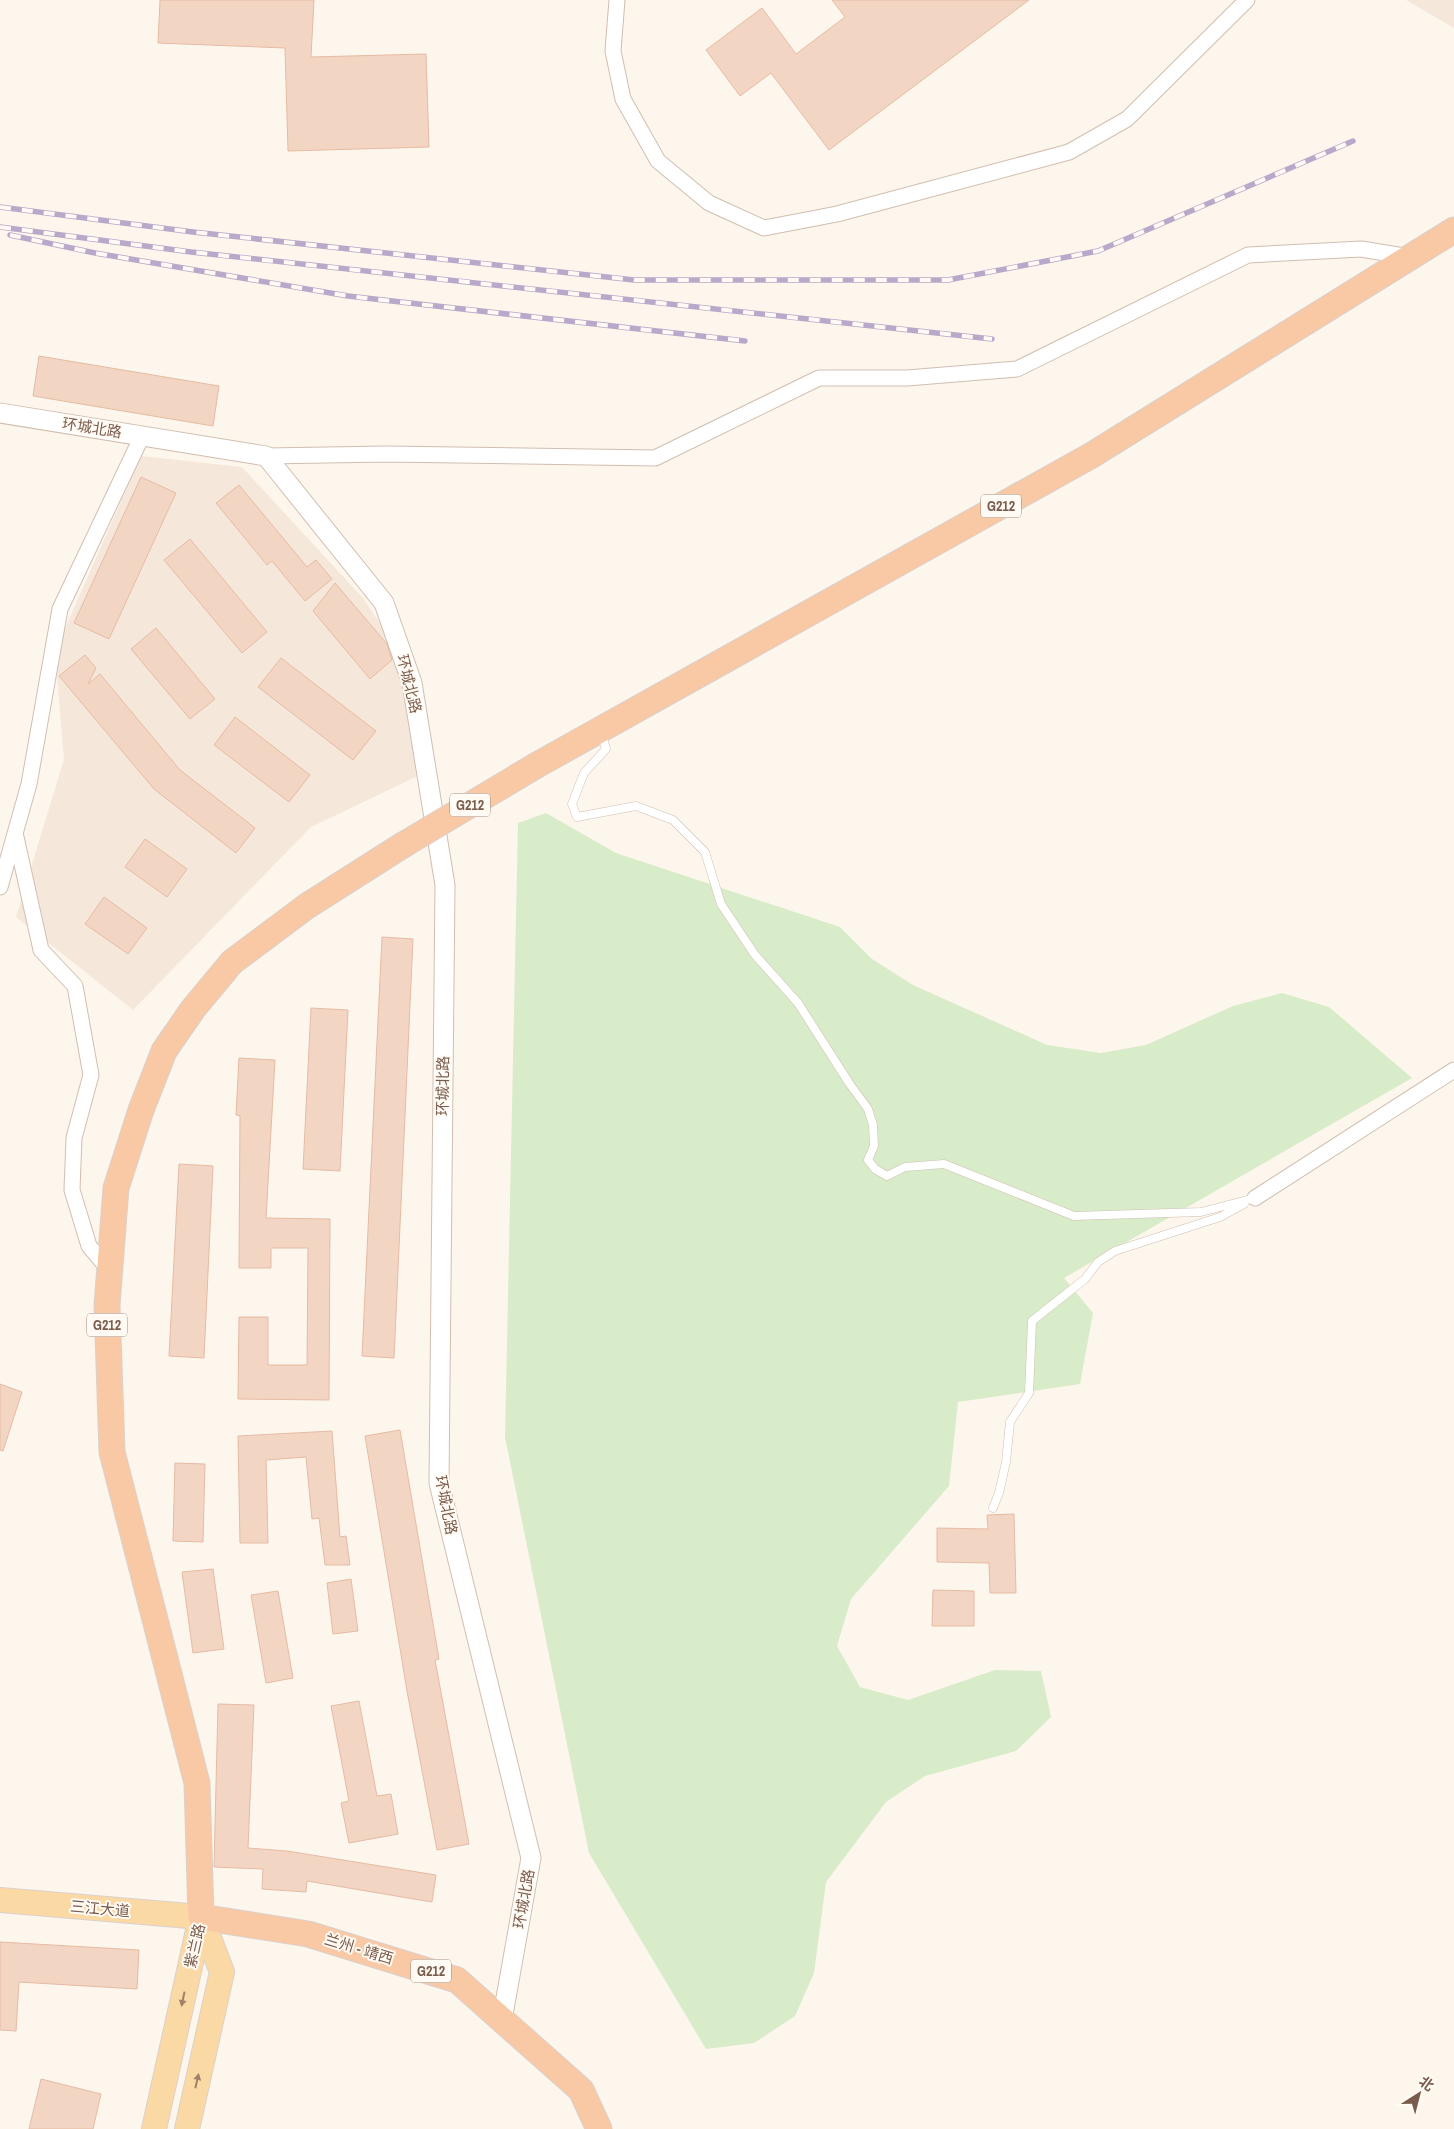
<svg xmlns="http://www.w3.org/2000/svg" width="1454" height="2129" viewBox="0 0 1454 2129" font-family="'Archivo Narrow','Noto Sans SC',sans-serif">
	<style>
		.residential { fill: #f5e8da }
		.green { fill: #d8ecc9 }
		.building { fill: #f3d5c3; stroke: #e6bba3 }
		.lines { fill: none; stroke-linecap: round; stroke-linejoin: round }
		.service-casing { stroke: #d1beb0; stroke-width: 9 }
		.minor-casing { stroke: #d1beb0; stroke-width: 17 }
		.tertiary-casing { stroke: #d1beb0; stroke-width: 21 }
		.primary-casing { stroke: #dad1cd; stroke-width: 26 }
		.trunk-casing { stroke: #dad1cd; stroke-width: 27 }
		.service { stroke: #fff; stroke-width: 8 }
		.minor { stroke: #fff; stroke-width: 15 }
		.tertiary { stroke: #fff; stroke-width: 19 }
		.primary { stroke: #fbd9a5; stroke-width: 24 }
		.trunk { stroke: #f9c8a4; stroke-width: 25 }
		.rail-casing { stroke: #b9a8c9; stroke-width: 5.5 }
		.rail { stroke: #fffaf3; stroke-width: 4; stroke-dasharray: 11; stroke-linecap: butt }
		.trunk-bridge-casing { stroke: #dad1cd; stroke-width: 27; stroke-linecap: butt }
		.trunk-bridge { stroke: #f9c8a4; stroke-width: 25 }
		.oneway { fill: #a18267 }
		.labels { text-anchor: middle; stroke-width: 4; stroke-linejoin: round; paint-order: stroke }
		.shield { fill: #fffaf3; stroke: #a28b7f; stroke-width: 1 }
		.shield-label { font-size: 14px; font-weight: bold; fill: #7a5c4d }
		.street-label { font-size: 15px; fill: #7a5c4d; stroke: #fffaf3 }
	</style>
	<rect width="100%" height="100%" fill="#fdf6ec"/>
	<path class="residential" d="M1406,0H1454V28Z
		M141,456L242,467L363,598L399,652L420,775L311,827L133,1010L16,917L64,759L55,651Z"/>
	<path class="green" d="M546,813L616,853L840,927L872,959L913,985L1047,1045L1101,1053L1146,1045L1233,1006L1282,993L1329,1007L1412,1078L1064,1278L1093,1313L1080,1384L958,1402L949,1486L851,1599L837,1646L860,1687L908,1700L995,1670L1041,1671L1051,1717L1016,1751L925,1776L886,1802L826,1882L814,1973L795,2016L754,2043L706,2049L589,1853L505,1437L518,823Z"/>
	<path class="building" d="M160,0H314L311,57L426,54L429,147L288,151L285,48L158,43Z
		M832,0H1029L829,150L771,73L740,96L706,50L762,8L796,54L845,17Z
		M39,356L219,386L213,426L33,396Z
		M141,477L176,493L109,639L74,623Z
		M239,485L307,567L316,560L332,579L305,601L272,561L267,565L216,503Z
		M190,539L267,632L242,653L164,560Z
		M335,583L387,644L392,660L370,679L313,611Z
		M156,628L215,699L190,719L131,649Z
		M85,655L96,668L88,684L100,674L180,770L255,828L236,853L154,789L59,676Z
		M281,658L376,731L353,760L258,687Z
		M235,717L310,775L289,802L214,745Z
		M145,839L187,869L167,897L125,867Z
		M104,897L147,928L128,954L85,924Z
		M382,937L413,939L394,1358L362,1356Z
		M311,1008L348,1010L340,1171L303,1169Z
		M239,1058L275,1060L266,1218L330,1219L329,1400L238,1399L239,1317H268V1365H307L308,1248H271V1268H239L240,1116L236,1115Z
		M179,1164L213,1166L204,1358L169,1356Z
		M0,1384L22,1392L3,1451L0,1450Z
		M400,1430L439,1659L435,1660L469,1844L437,1850L407,1691L365,1436Z
		M332,1431L340,1537L346,1536L350,1565H325L319,1518L312,1519L306,1457L266,1460L268,1543H240L238,1436Z
		M175,1463L205,1464L203,1542L173,1541Z
		M1014,1514L1016,1593H990L989,1563L937,1562V1528L988,1529L987,1515Z
		M213,1569L224,1649L193,1653L182,1572Z
		M351,1579L358,1631L333,1634L327,1583Z
		M933,1590L974,1591V1626H932Z
		M278,1591L293,1678L266,1683L251,1595Z
		M359,1701L377,1796L391,1794L398,1834L349,1843L341,1803L349,1801L331,1706Z
		M218,1704L254,1705L248,1848L287,1851L436,1875L432,1902L307,1881L306,1892L262,1889L263,1869L214,1867Z
		M0,1942L139,1950L137,1989L19,1982L16,2031L0,2030Z
		M41,2079L101,2094L93,2129H29Z"/>
	<g class="lines">
		<defs>
			<path id="service" d="M602,734L606,749L584,773L572,804L577,817L636,806L673,820L705,852L721,904L755,955L798,1003L849,1083L868,1109L873,1125L874,1146L868,1160L875,1169L887,1176L905,1167L944,1164L1074,1216L1201,1212L1255,1198
				M993,1508L999,1493L1006,1462L1010,1422L1029,1393L1032,1321L1085,1279L1098,1262L1115,1251L1220,1217L1244,1204"/>
			<path id="minor" d="M617,0L613,51L623,99L658,161L709,203L764,228L837,214L1069,152L1127,119L1247,0
				M266,456L386,454L655,458L819,378H907L1017,369L1248,255L1361,249L1410,257
				M16,837L41,950L75,986L91,1075L74,1138L72,1190L89,1246L110,1271
				M0,887L29,784L60,609L142,436
				M1255,1198L1454,1070"/>
			<path id="tertiary" d="M0,413L266,456L384,603L412,683L445,885L439,1483L531,1858L502,2020"/>
			<path id="primary" d="M0,1900L201,1917
				M154,2129L201,1917
				M187,2129L222,1972L201,1917"/>
			<path id="trunk" d="M537,765L1092,455L1454,230
				M403,845L307,906L232,962L193,1009L164,1051L141,1110L116,1188L107,1305L112,1452L197,1783L201,1917L308,1934L457,1980L581,2090L599,2129"/>
		</defs>
		<use href="#service" class="service-casing"/>
		<use href="#minor" class="minor-casing"/>
		<use href="#tertiary" class="tertiary-casing"/>
		<use href="#primary" class="primary-casing"/>
		<use href="#trunk" class="trunk-casing"/>
		<use href="#service" class="service"/>
		<use href="#minor" class="minor"/>
		<use href="#tertiary" class="tertiary"/>
		<use href="#primary" class="primary"/>
		<use href="#trunk" class="trunk"/>
		<defs>
			<path id="rail" d="M0,207L193,232L634,280H948L1098,251L1353,141
				M0,227L191,252L992,339
				M10,235L95,253L348,296L745,341"/>
		</defs>
		<use href="#rail" class="rail-casing"/>
		<use href="#rail" class="rail"/>
		<defs>
			<path id="trunk-bridge" d="M403,845L537,765"/>
		</defs>
		<use href="#trunk-bridge" class="trunk-bridge-casing"/>
		<use href="#trunk-bridge" class="trunk-bridge"/>
	</g>
	<defs><path id="oneway-solid" d="M-6-.8H1V-3.2L6.5 0L1 3.2V.8H-6Z" transform="scale(1.25)"/></defs>
	<g class="oneway">
		<use href="#oneway-solid" transform="translate(183 1999) rotate(102)"/>
		<use href="#oneway-solid" transform="translate(197 2081) rotate(-77)"/>
	</g>
	<g class="labels">
		<g class="shield">
			<rect x="981" y="494.5" width="40" height="23" rx="4"/>
			<rect x="450" y="793.5" width="40" height="23" rx="4"/>
			<rect x="87" y="1313.5" width="40" height="23" rx="4"/>
			<rect x="411" y="1959.5" width="40" height="23" rx="4"/>
		</g>
		<g class="shield-label">
			<text x="1001" y="511">G212</text>
			<text x="470" y="810">G212</text>
			<text x="107" y="1330">G212</text>
			<text x="431" y="1976">G212</text>
		</g>
		<g class="street-label">
			<text transform="translate(92 428) rotate(9)" y="5">环城北路</text>
			<text transform="translate(409 684) rotate(76)" y="5">环城北路</text>
			<text transform="translate(443 1086) rotate(-89)" y="5">环城北路</text>
			<text transform="translate(446 1505) rotate(79)" y="5">环城北路</text>
			<text transform="translate(524 1899) rotate(-80)" y="5">环城北路</text>
			<text transform="translate(100 1909) rotate(5)" y="5">三江大道</text>
			<text transform="translate(195 1946) rotate(-77)" y="5">紫兰路</text>
			<text transform="translate(359 1949) rotate(17)" y="5">兰州 - 靖西</text>
		</g>
	</g>
	<g transform="translate(1419 2094) rotate(36)" stroke="#fffaf3" stroke-width="4" paint-order="stroke">
	<path d="M0-4L9 19L0 12L-9 19Z" fill="#7a5c4d"/>
	<text y="-8" font-size="14" font-weight="bold" text-anchor="middle" fill="#7a5c4d">北</text>
	</g>
</svg>
